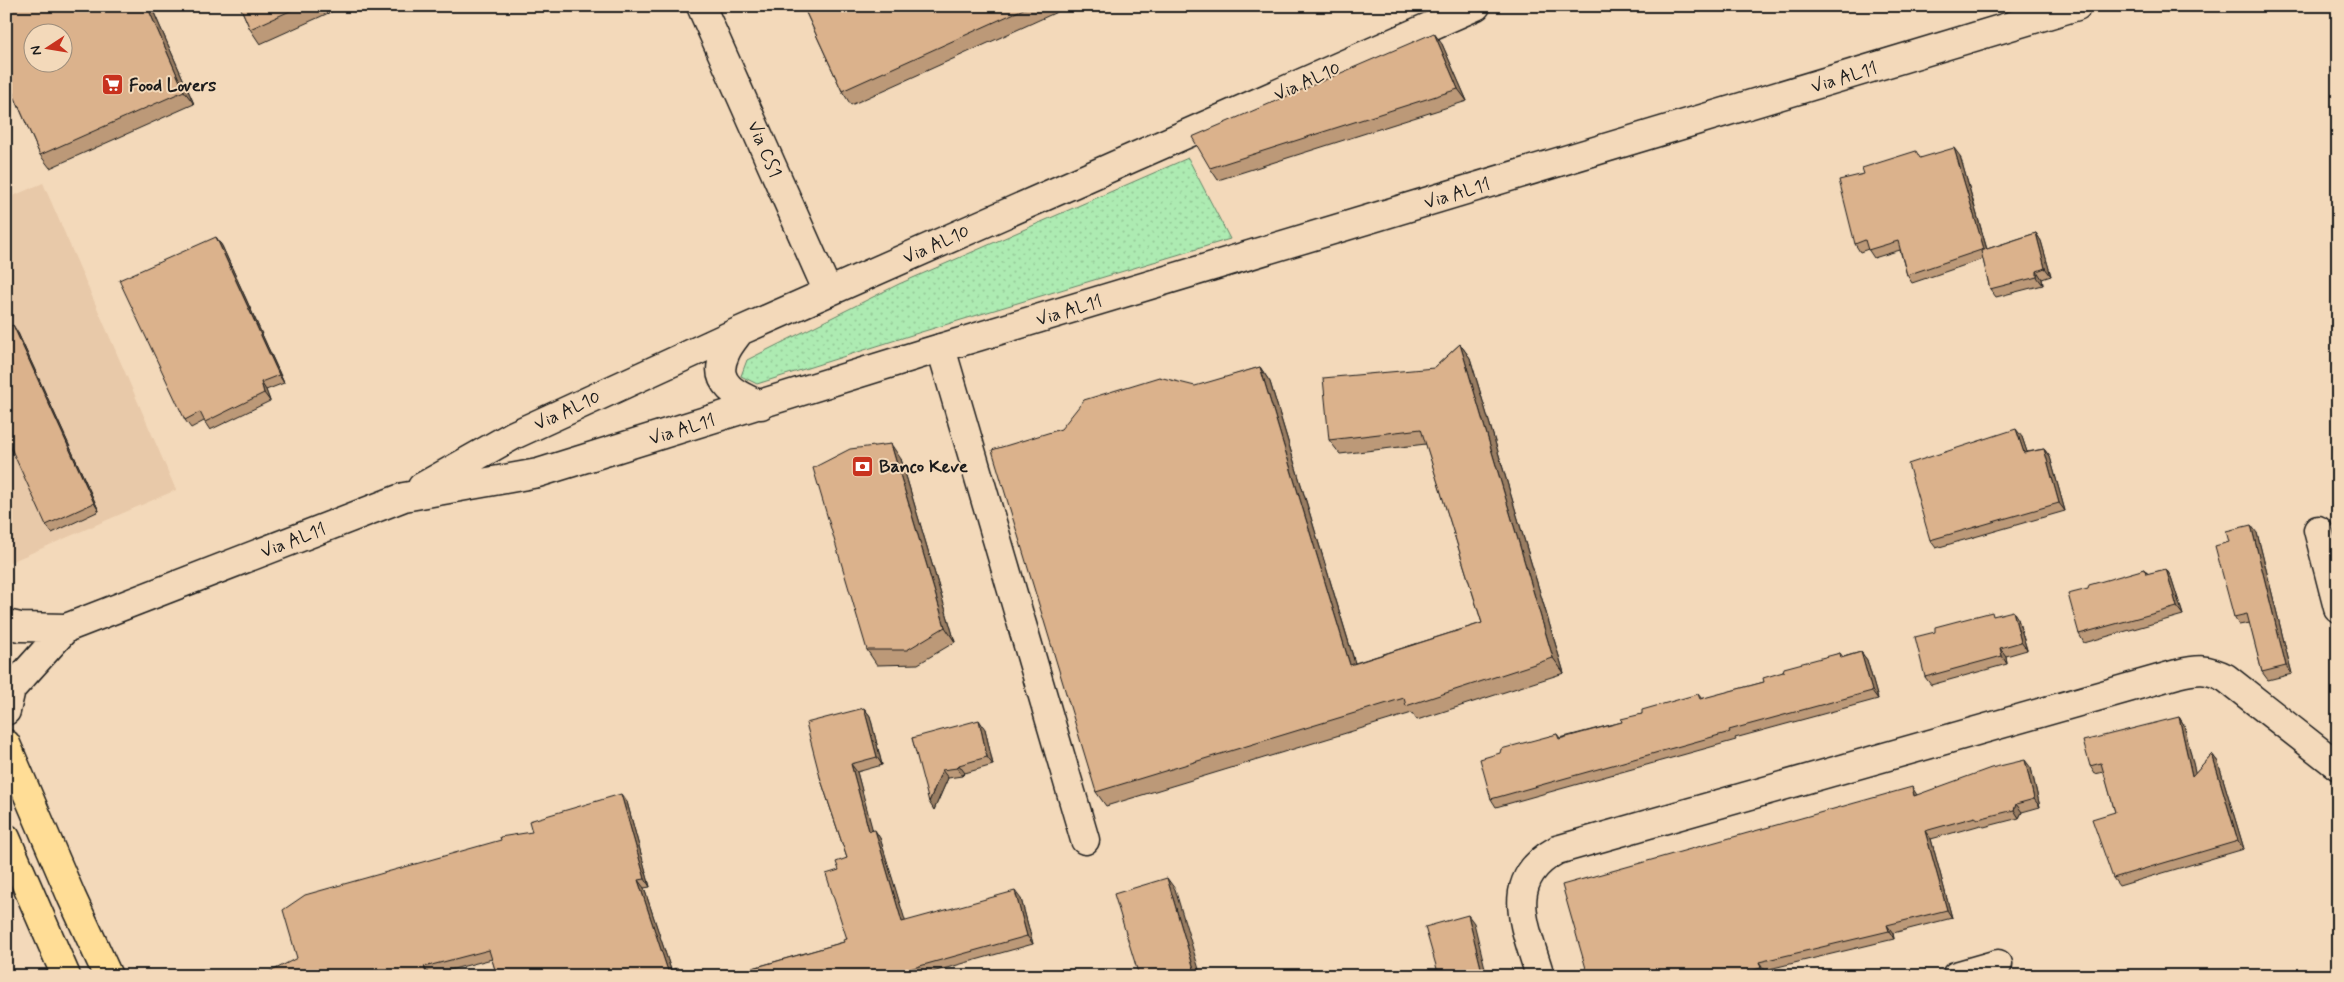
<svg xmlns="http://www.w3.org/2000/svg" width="2344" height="982" viewBox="0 0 2344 982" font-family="Mynerve,sans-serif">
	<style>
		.built { fill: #e8c9a9 }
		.grass { fill: url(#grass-dots); stroke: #648467 }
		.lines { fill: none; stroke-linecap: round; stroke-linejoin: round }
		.minor-casing { stroke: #1c1c1c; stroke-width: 31 }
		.tertiary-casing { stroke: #1c1c1c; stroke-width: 31 }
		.trunk-casing { stroke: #1c1c1c; stroke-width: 31 }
		.minor { stroke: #f3d9ba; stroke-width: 28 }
		.tertiary { stroke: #f3d9ba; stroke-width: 28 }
		.trunk { stroke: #ffdd96; stroke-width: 28 }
		.wall { fill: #bc9978; stroke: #1c1c1c }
		.shaded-wall { fill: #997d62; stroke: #1c1c1c }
		.building { fill: #dbb28c; stroke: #1c1c1c; fill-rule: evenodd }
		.labels { text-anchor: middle; stroke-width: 4; stroke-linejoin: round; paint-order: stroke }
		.street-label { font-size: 18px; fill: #1c1c1c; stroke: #f3d9ba }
		.poi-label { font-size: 18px; font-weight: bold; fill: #1c1c1c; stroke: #f3d9ba; text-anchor: start }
	</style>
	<defs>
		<pattern id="grass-dots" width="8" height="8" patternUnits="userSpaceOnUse" patternTransform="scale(1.25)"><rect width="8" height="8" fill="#adebb2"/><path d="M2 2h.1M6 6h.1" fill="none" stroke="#94c998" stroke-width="1.8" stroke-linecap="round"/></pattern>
	</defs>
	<rect width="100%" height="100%" fill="#f3d9ba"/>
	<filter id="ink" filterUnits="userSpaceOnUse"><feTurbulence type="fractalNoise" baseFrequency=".02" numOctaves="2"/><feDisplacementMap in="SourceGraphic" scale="10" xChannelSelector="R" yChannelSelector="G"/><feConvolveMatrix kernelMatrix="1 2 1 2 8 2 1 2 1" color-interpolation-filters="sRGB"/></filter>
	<g filter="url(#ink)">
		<path class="built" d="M43,183L176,490L6,564V199Z"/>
		<path class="grass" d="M1188,158L1230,239L918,333L757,384L741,376L747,360L899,284Z"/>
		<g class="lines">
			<defs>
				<path id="minor" d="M701,6L828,292
					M941,348L1085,840
					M2318,530L2338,608
					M1540,976C1526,927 1501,881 1557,850L2177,674C2198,669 2207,668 2226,678L2338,766
					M1956,976L1998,964"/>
				<path id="tertiary" d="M740,331C735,338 728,346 725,354C711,385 739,396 761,405
					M422,487L514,435L740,331L1476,6
					M6,624L20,627L66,628L404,497L538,473L924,353L2077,6
					M6,711L11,689L66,628"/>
				<path id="trunk" d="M6,744L72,898L108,976
					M6,838L66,976"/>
			</defs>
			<use href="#minor" class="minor-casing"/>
			<use href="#tertiary" class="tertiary-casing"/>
			<use href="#trunk" class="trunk-casing"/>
			<use href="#minor" class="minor"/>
			<use href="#tertiary" class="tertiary"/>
			<use href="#trunk" class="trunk"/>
		</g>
		<path class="wall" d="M6,6H151L194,104L50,168L40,155L15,98L6,102Z
			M240,6H344L260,44L250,29Z
			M803,6H1070L851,105L842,91Z
			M1442,44L1467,101L1218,180L1210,168Z
			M1960,156L1987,249L2036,233L2041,241L2051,276L2042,279L2043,285L1996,297L1990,289L1983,259L1912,283L1907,275L1900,250L1874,258L1868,249L1860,252L1855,244L1921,158Z
			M216,237L222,246L284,383L266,390L270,401L210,430L204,421L191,428L185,420Z
			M18,333L99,511L52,533L46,525Z
			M1460,344L1470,358L1564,673L1417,720L1412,713L1106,806L1096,792L1061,429L1260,367L1270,382L1355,663L1482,623L1426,444L1340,454L1329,440L1434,368Z
			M2022,437L2027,452L2044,449L2050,457L2065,511L1936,548L1930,540Z
			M901,459L955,642L918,664L877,665L867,650Z
			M2257,533L2292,674L2268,680L2262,672L2250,623L2239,625L2234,617L2229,542Z
			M2145,569L2148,574L2166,569L2171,577L2183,615L2084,643L2079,634L2088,589Z
			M1994,616L2018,619L2027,650L2006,656L2007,664L1931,685L1925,677Z
			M1861,652L1867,660L1878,699L1735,738L1736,740L1496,807L1491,799L1500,753L1557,734L1560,738L1622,722L1642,714L1698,694L1702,699L1764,682L1783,672L1840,653L1843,657Z
			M864,708L870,716L882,765L857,772L872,830L880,838L905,922L1021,899L1033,944L918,976H725L844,942L847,939L839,870L847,858L820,777Z
			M2179,717L2184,725L2195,773L2212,754L2218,762L2244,849L2119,886L2113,878L2115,812L2104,772L2095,774L2090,766Z
			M985,729L993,765L965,773L962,776L948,778L934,810L912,738Z
			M2031,768L2040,807L2022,812L2019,818L1984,827L1981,825L1931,839L1952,918L1893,933L1894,939L1765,970L1766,976H1576L1587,972L1917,795Z
			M627,802L650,887L644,888L671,970L678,968L683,976H497L492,959L430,975L297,958Z"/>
		<path class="shaded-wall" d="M147,6H151L194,104L184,91Z
			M1434,33L1442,44L1467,101L1458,89Z
			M1954,148L1960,156L1989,257L1984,249Z
			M2036,233L2041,241L2051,276L2045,268Z
			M216,237L222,246L284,383L279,375Z
			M2037,271L2042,279L2043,285L2037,277Z
			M13,325L18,333L99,511L94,503Z
			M1460,344L1470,358L1564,673L1553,658Z
			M1260,367L1270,382L1360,680L1350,665Z
			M261,382L266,390L270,401L264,393Z
			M2016,429L2022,437L2030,461L2024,453Z
			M891,444L901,459L955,642L945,627Z
			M2044,449L2050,457L2065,511L2059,503Z
			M2251,525L2257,533L2292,674L2286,666Z
			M2166,569L2171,577L2183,615L2177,607Z
			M2013,611L2018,619L2027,650L2021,642Z
			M2000,648L2006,656L2007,664L2002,656Z
			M1861,652L1867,660L1878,699L1872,691Z
			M864,708L870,716L882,765L877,757Z
			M2179,717L2184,725L2198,784L2192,776Z
			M979,720L985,729L993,765L987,757Z
			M2212,754L2218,762L2244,849L2238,841Z
			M2025,760L2031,768L2040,807L2034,799Z
			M851,764L857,772L875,839L869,831Z
			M959,765L965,773L962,776L957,768Z
			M942,770L948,778L934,810L929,802Z
			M1912,787L1917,795L1914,796Z
			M621,794L627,802L650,887L645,879Z
			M2016,804L2022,812L2019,818L2014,810Z
			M875,830L880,838L908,930L902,922Z
			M1925,831L1931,839L1952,918L1947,910Z
			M1167,878L1175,889L1201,976H1196Z
			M638,880L644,888L673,976L668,971Z
			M1015,891L1021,899L1033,944L1027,936Z
			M1468,915L1474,923L1487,976H1483Z
			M1887,925L1893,933L1894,939L1889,931Z
			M1759,962L1765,970L1766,976L1761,968Z
			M424,967L430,975V976H427Z
			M678,968L683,976H680Z"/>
		<path class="building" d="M6,6H147L184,91L40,155L9,84L6,85ZM32,32H62V62H32Z
			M240,6H301L250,29Z
			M803,6H1030L842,91Z
			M1434,33L1458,89L1210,168L1192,137Z
			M1954,148L1984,249L1907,275L1898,241L1868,250L1865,240L1855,244L1839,180L1864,174L1862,168L1916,151L1920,158Z
			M2036,233L2045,268L2037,271V277L1990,289L1981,251Z
			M216,237L279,375L261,382L264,393L205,422L200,412L185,420L119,280Z
			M13,325L94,503L46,525L6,437V328Z
			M1460,344L1553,658L1406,706L1404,698L1096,792L992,450L1061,429L1084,400L1159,377L1195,386L1260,367L1350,665L1482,623L1421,429L1329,440L1323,378L1434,368Z
			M2016,429L2024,453L2044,449L2059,503L1930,540L1908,464Z
			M891,444L945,627L907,650H867L813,468L850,449Z
			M2251,525L2286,666L2262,672L2247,614L2234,617L2215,546L2229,542L2226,531Z
			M2145,569L2146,574L2166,569L2177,607L2079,634L2068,594L2088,589L2089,585Z
			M2013,611L2021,642L2000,648L2002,656L1925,677L1915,637L1935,632V627L1992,612L1993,616Z
			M1861,652L1872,691L1729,730L1730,732L1491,799L1480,759L1500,753L1501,749L1557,734L1559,739L1622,722L1621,719L1642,714V710L1698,694L1700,699L1764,682L1763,678L1783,672L1784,668L1840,653L1841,658Z
			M864,708L877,757L851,764L869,831L875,830L902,922L1015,891L1027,936L884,976H725L844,942L843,940L847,939L826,874L839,870L836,862L847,858L820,777L806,723Z
			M2179,717L2192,776L2212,754L2238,841L2113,878L2092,819L2115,812L2101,763L2090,766L2083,741Z
			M979,720L987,757L959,765L957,768L942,770L929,802L912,738Z
			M2025,760L2034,799L2016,804L2014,810L1978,819L1975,817L1925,831L1947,910L1887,925L1889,931L1759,962L1761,968L1734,976H1576L1587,972L1562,885L1912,787L1914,796L1991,768Z
			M621,794L645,879L638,880L668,971L678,968L680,976H497L489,950L424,967L427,976H262L297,958L283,910L305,895L501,840L500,837L532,832L529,821Z
			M1167,878L1196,976H1139L1114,894Z
			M1468,915L1483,976H1439L1425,927Z"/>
	</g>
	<defs>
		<symbol id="supermarket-square" viewBox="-11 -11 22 22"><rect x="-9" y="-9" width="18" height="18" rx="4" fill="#c8321e" stroke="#f3d9ba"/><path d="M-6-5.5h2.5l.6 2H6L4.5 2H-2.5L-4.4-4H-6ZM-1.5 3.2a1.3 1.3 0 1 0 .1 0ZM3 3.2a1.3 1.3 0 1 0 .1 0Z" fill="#fff"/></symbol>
		<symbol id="bank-square" viewBox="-11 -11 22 22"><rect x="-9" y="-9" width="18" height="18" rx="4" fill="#c8321e" stroke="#f3d9ba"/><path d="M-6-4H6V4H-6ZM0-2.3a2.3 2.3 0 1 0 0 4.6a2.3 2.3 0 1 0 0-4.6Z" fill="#fff"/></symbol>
	</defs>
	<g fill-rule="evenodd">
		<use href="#supermarket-square" x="100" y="72" width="25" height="25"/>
		<use href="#bank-square" x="850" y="454" width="25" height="25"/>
	</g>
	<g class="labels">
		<g class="street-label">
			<text transform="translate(1844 77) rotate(-17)" y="6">Via AL11</text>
			<text transform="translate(1307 81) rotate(-24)" y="6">Via AL10</text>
			<text transform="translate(765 149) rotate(66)" y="6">Via CS1</text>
			<text transform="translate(1457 193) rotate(-17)" y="6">Via AL11</text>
			<text transform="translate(936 244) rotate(-24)" y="6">Via AL10</text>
			<text transform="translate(1069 310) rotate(-17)" y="6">Via AL11</text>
			<text transform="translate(567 410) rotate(-25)" y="6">Via AL10</text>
			<text transform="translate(682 429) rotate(-17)" y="6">Via AL11</text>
			<text transform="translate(293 540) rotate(-21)" y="6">Via AL11</text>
		</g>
		<g class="poi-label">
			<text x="129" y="91">Food Lovers</text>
			<text x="879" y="472">Banco Keve</text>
		</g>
	</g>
	<rect width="2344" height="982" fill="none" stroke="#f3d9ba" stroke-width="25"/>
	<rect x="12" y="12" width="2319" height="957" fill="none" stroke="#1c1c1c" stroke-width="2" filter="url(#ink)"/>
	<g transform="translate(48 48) rotate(258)"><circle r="24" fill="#f3d9ba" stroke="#9d8d7b"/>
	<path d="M0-4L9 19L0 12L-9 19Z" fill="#c8321e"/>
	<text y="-8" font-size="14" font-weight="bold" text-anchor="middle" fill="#1c1c1c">N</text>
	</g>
</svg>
